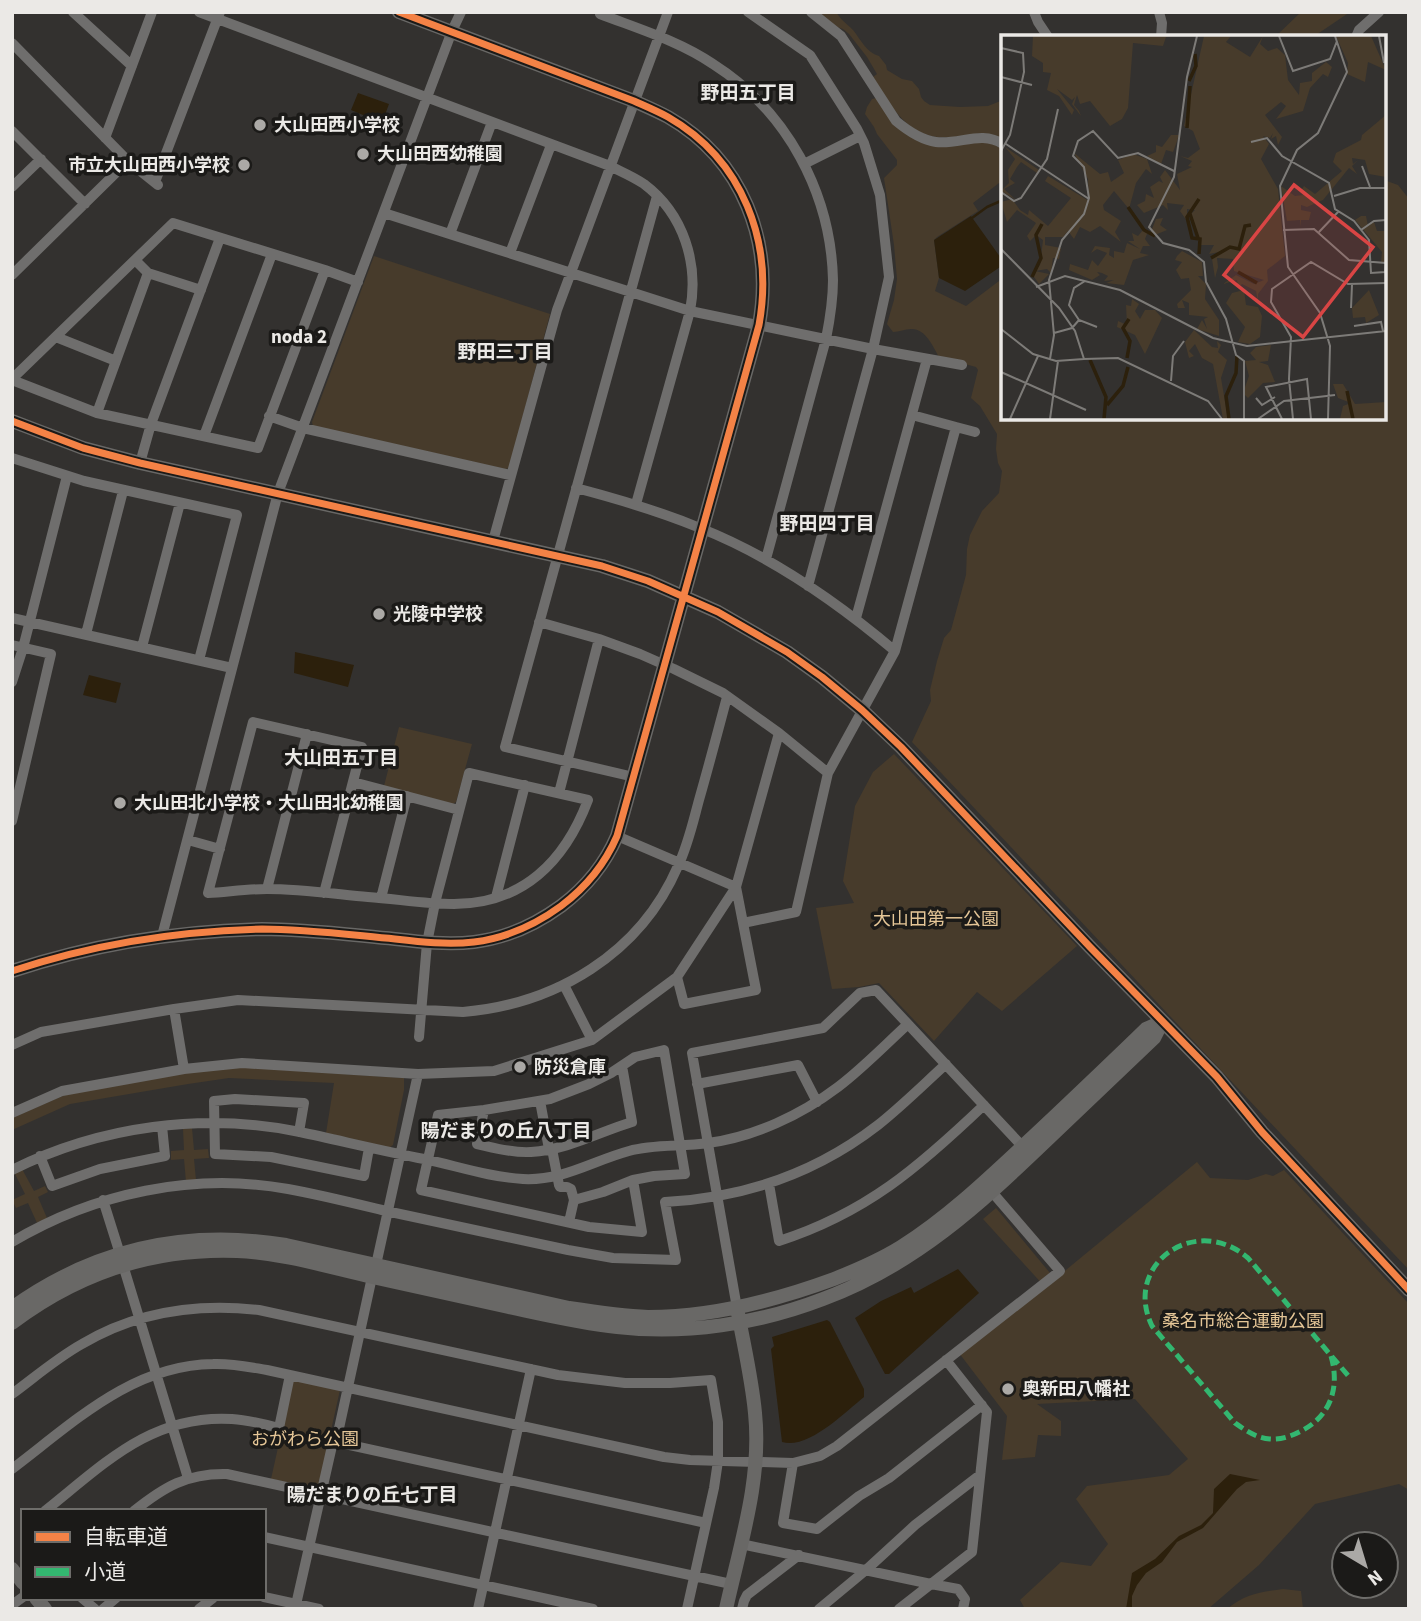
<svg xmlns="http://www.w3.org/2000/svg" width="1421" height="1621" viewBox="0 0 1421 1621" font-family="'Source Sans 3','Noto Sans JP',sans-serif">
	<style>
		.green { fill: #473b2b }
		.water { fill: #2c200c }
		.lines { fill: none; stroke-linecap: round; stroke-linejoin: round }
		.stream { stroke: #2c200c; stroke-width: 2.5 }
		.street { stroke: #6f6e6d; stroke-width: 10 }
		.secondary { stroke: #696866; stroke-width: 14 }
		.quiet { stroke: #33b770; stroke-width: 5; stroke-dasharray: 10 5; stroke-linecap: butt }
		.cycleway-casing { stroke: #1b1a18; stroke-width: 11 }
		.cycleway { stroke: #f48246; stroke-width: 7 }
		.poi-dot { fill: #aba9a6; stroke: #1b1a18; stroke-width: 2.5 }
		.labels { text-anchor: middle; stroke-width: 7; stroke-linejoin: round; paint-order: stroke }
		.poi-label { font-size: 18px; font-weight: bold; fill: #ebe9e6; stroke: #1b1a18; text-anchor: start }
		.park-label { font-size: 18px; fill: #e5c697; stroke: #1b1a18 }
		.neighbourhood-label { font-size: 19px; font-weight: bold; fill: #ebe9e6; stroke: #1b1a18 }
		.inset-river { fill: none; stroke: #2c200c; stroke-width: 3.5 }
		.inset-road { fill: none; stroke: #7d7b78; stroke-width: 2 }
		.view { fill: #d94544; fill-opacity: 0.15; stroke: #d94544; stroke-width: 3.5 }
		.inset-edge { fill: none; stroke: #ebe9e6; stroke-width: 3.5 }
	</style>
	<rect width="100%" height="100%" fill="#33312f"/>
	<path class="green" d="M818,12H836C841,20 847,24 853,30C861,40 866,52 879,56L886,65L887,70L902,79L912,81L919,89L921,97L924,101L930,105L960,107L988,106L1003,100V139C983,130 975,135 955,137C909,142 894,110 873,77L877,74L867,57L849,34L843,29L837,27Z
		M1301,12H1350L1313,37H1275Z
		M876,98L912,137L984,140L1003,149V180L973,203L978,211L937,237L934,240L939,278L935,291L966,306L1003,278V418H1384V180L1398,185L1409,199V1270L912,742L931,701L930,690L937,661L944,638L951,630L966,575L967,549L970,535L982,511L999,493L1002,471L998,463L996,449L997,434L980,406L971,398L978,370L976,367L939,357C933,346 925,328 911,329C905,329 899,332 893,332L887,324L894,300L897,279L894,245L884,178L897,165V160L877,134L874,127L865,114L867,107L872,99Z
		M374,256L550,314L509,468L505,469L313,426L312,422Z
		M399,727L472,744L456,802L453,804L384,786Z
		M894,754L1077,946L1002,1011L977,992L934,1041L879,983L859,987L832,989L816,908L854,903L843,881L855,806L873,772Z
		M238,1067L404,1078V1090L393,1145L389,1148L326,1133L334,1083L229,1078L188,1084L70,1104L12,1130V1118L67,1094L176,1074Z
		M192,1128L194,1150L208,1149L209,1158L194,1159L196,1180L186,1182L184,1159L171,1160V1151L184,1150L183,1129Z
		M1197,1162L1210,1178L1248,1180L1266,1174L1273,1176L1284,1170L1409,1304V1490L1399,1484L1315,1504L1259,1565L1208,1609H1025L1020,1600L1061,1562L1091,1566L1108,1544L1076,1499L1087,1486L1169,1475L1188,1459L1135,1399L1037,1404L1061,1421V1436L1038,1435L1035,1457L1002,1460L1007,1416L959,1353L1045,1287L983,1219L996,1208L1055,1279Z
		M22,1169L34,1191L45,1186L48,1192L38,1197L47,1218L37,1223L28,1203L16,1208L12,1200L25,1194L14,1172Z
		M293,1380L340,1390L318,1489L271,1479Z
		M1283,1589L1301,1591L1303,1609H1227C1245,1594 1260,1592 1283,1589Z"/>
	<path class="water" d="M358,93L389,104L382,123L351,110Z
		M971,216L1003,261V265L965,291L939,278L934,240Z
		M295,652L354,665L348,687L294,673Z
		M89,675L121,683L116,703L83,695Z
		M958,1269L979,1293L889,1374H885L855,1318L881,1301L911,1287L914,1293Z
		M827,1320L830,1322L864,1389V1397C845,1412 808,1450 782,1442L771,1349L774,1346L772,1337Z
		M1230,1474L1260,1480L1246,1482L1237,1489L1203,1528L1177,1542L1162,1562L1146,1573L1137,1585L1132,1596V1609H1126L1132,1573L1155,1559L1179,1536L1201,1525L1213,1513L1214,1489Z"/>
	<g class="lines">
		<path class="stream" d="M972,218L987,207L1003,200"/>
		<path class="street" d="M73,12L132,66
			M199,12L610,166C622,172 634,177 644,184C684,214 699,264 690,311L636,504
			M748,12L810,55L857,129L864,143L880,195L889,277L873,349L808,586
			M811,12L841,36L896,121C908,131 921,140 936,142C960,145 981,130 1003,144
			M1034,12L1038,22L1048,37
			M1159,12L1162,23L1161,37
			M600,14C639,29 679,41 713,64C787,111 831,193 833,280C833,300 830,319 826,339L766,559
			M1356,37L1359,30L1379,12
			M12,43L128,161L158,185
			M12,131L85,204
			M105,138L152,12
			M804,164L860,136
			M155,182L220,12
			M12,187L41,159
			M384,213L690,311L873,349L962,365
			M450,234L492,122
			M510,253L551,145
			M135,260L148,273L201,290
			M325,270L358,282
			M12,275L128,161
			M56,337L116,361
			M12,379L173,223L325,270L258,448L97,413L12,380
			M97,413L148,273
			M269,416L303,428L510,475
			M956,427L975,432
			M204,436L272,254
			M12,458L84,481L237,515L199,660
			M140,463L151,424L220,238
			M576,488C618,499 659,511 700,528C771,556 837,602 895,651
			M493,541L557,310L668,12
			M12,618L232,668
			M856,618L927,359
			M539,622L599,639L640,654L674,669L723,693L779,733L828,773
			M86,634L123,491
			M12,645L51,654L12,821
			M142,647L180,503
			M12,682L23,648L67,476
			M634,777L505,747L657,196
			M353,782L459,810
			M559,793L599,639
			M617,836L736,887
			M188,840L220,849
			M267,889L307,734
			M324,893L362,747L253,722L208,893C227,892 247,889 267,889C300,889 335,894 368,897C397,899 425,904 454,904C523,904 565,861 588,800L469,773L435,903L427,943L419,1037
			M496,897L525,785
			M381,898L407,796
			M743,923L796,912L828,773L895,651L956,427L912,415
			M162,936L278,493L452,31L461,12
			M677,977L684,1004L756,990L736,887
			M564,985L592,1040
			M174,1009L184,1069
			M12,1045L41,1032L174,1009L238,1000L463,1012C556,1004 640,954 678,866C688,845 693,822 699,800C709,765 718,731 727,697
			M664,1050L685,1174L654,1176L633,1180L642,1232L589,1227L421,1190L438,1115L484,1110L550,1099L589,1084L611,1073L635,1057Z
			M697,1084L798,1065L817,1102
			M540,1101L549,1149
			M484,1110L477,1144C495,1148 513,1153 531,1152C567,1150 599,1132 632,1122L622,1066
			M12,1113L62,1091L184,1069L242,1063L418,1074L494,1071L592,1040L677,977L736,887L779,733
			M299,1132L304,1103L235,1099L214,1101L215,1154L271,1157L364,1176L369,1148
			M552,1149L559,1185L560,1187H567L571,1189L574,1200
			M40,1156L52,1186L100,1169L165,1156L162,1126
			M12,1170C100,1126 204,1112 300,1132C342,1141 383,1151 424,1159C457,1166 489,1177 523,1179C563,1181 592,1161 629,1151C654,1144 682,1147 708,1143C754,1137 801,1115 838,1087C863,1068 885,1045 908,1024
			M769,1184L779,1241C866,1213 919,1167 984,1105
			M103,1200L120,1254
			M569,1222L574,1200L603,1192L633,1180
			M12,1242C94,1193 194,1172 288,1189C321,1195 353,1203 386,1211C447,1224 507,1237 568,1250L613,1258L676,1260L665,1202C743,1198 816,1173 878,1125C902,1106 924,1084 946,1064
			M123,1265L188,1478
			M376,1265L418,1074
			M737,1308L692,1053L823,1028L860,993L876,990L1023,1147
			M946,1360L987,1412L972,1552L931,1584L958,1589L965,1599L963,1609
			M12,1394C35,1377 57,1358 82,1344C136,1312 197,1303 259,1310L558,1375L625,1383H670L711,1380L718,1422V1461L714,1488L687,1609
			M336,1442L706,1523
			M793,1463L783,1523L817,1529L859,1496L889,1478L982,1405
			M12,1469C73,1423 132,1365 213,1364C231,1363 249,1367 267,1370L664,1457L690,1460L793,1463L820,1456L837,1446L1060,1271L992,1192
			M45,1511C103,1465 151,1414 232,1419C248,1420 264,1424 279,1428L290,1375
			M134,1511C164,1487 187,1473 227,1474L731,1584
			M264,1537L593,1609
			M741,1544L931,1584
			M264,1597L319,1609
			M82,1598L95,1609
			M12,1605L23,1597
			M103,1609L116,1598
			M199,1609L213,1598
			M295,1609L332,1446L336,1442L372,1277
			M478,1609L531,1369
			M742,1609L744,1601L747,1595L799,1555
			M819,1609L866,1570L915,1525L980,1475
			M899,1609L931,1584"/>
		<path class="secondary" d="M12,421L83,448L140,463L602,566L648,581L718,612L787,652L822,677L862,710L901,747L1090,947L1217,1077L1262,1132L1409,1290
			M12,971C93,944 177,931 262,929C306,929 351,935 395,939C421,942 448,945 474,942C506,938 535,925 561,906C585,888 605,864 617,836L759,325C774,242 743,160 668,117C657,111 645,106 634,101L399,12
			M12,1308C94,1249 187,1229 286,1245L569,1308C595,1312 622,1316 648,1317C712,1317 774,1301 834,1279C857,1270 880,1260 901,1247C950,1216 992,1175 1035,1135C1072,1100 1109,1065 1146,1029L1162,1022
			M12,1323C78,1273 154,1248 237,1251C282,1253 325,1266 368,1276C413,1286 459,1296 504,1306C542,1314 579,1323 617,1327C685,1335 758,1324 823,1299C915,1265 979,1205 1048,1139C1084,1105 1119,1071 1154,1038L1162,1022
			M12,1569L23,1583
			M36,1598L45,1609
			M726,1609C740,1545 762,1479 755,1413C752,1380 744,1346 738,1313"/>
		<path class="quiet" d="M1331,1356C1340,1387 1331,1416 1301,1431C1292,1436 1280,1440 1270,1439C1256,1438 1245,1430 1235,1423L1152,1326C1122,1264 1196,1213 1248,1258L1351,1379"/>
		<defs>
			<path id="cycleway" d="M12,421L83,448L140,463L602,566L648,581L718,612L787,652L822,677L862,710L901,747L1090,947L1217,1077L1262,1132L1409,1290
				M12,971C93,944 177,931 262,929C306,929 351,935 395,939C421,942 448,945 474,942C506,938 535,925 561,906C585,888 605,864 617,836L759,325C774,242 743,160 668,117C657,111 645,106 634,101L399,12"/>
		</defs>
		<use href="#cycleway" class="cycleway-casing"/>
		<use href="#cycleway" class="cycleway"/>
	</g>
	<g class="poi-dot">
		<circle cx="260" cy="125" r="7"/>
		<circle cx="363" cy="154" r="7"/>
		<circle cx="244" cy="165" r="7"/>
		<circle cx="379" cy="614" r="7"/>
		<circle cx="120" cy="803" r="7"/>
		<circle cx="520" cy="1067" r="7"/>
		<circle cx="1008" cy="1389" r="7"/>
	</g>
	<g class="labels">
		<g class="poi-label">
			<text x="274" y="131">大山田西小学校</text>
			<text x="377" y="160">大山田西幼稚園</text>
			<text x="230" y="171" text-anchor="end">市立大山田西小学校</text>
			<text x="393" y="620">光陵中学校</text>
			<text x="134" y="809">大山田北小学校・大山田北幼稚園</text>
			<text x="534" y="1073">防災倉庫</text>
			<text x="1022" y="1395">奥新田八幡社</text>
		</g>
		<g class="park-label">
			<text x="936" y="925">大山田第一公園</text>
			<text x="1243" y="1327">桑名市総合運動公園</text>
			<text x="305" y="1445">おがわら公園</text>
		</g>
		<g class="neighbourhood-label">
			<text x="748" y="99">野田五丁目</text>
			<text x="299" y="343">noda 2</text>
			<text x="505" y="358">野田三丁目</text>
			<text x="827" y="530">野田四丁目</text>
			<text x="341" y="764">大山田五丁目</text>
			<text x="506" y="1137">陽だまりの丘八丁目</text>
			<text x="372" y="1501">陽だまりの丘七丁目</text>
		</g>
	</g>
	<g transform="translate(1001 35)">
		<rect width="385" height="385" fill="#33312f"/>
		<path d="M32,1H171L165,2L162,11L132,8L127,73L121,84L109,91L89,66L79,69L76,60L73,70L78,76L80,81L71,69L74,62L71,65L56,54L73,75L71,80L58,61L46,55L50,38L42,37V28L31,21ZM203,1H230L225,7L249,22L262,1L259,9L267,16L276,13L284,20L287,45L298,60L299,48L311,46V38L325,27L331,32L327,42L322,39L309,53L302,76L275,84L285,71L280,67L264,80L281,102L277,110L275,101L270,104L272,98L269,103L262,101L268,109L260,124L277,154L284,221L266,235L267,246L257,259V267L255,256L241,249L237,253L236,245L222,249L235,240L253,249L263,245L233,236L232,224L216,223L217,232L214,243L211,224L223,216L208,219L213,210H199L190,179L194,175L186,174V186L179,176L183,170L166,168L167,175L162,170L143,178L136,170L144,166L145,159L153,163L149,152L158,146L162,148L159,142L164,135L179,155L176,139L191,132L187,131L191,126L179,121L187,123L199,114L192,96L183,91ZM335,1H370L385,35L367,27L364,47L346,39L347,28ZM385,80V142L368,139L364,125L351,123L352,129L357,125L351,131L356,139L348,133L322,165L306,172L300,170V175L310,177L308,185H300V192L299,185L286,186L280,151L294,161L302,160L299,157L303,151L314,159L341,136L332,127L335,118L360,105L361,100ZM170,100H178L175,109L172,117L165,115L160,129L146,121L155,117V110L161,112ZM4,112L38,135L36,138L20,127L16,132L9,144L14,148L3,154L15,165L0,156L8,148L7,135L14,124ZM73,118L99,139L107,137L110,147L123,138L117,125L132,119L146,124L151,139L145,134L135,148L128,174L113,156L102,170L103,175L120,186L114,197L120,207L99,191L89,197L79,192L73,204L67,196L62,202H44V210L60,213L58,224L52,223L50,238L46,234L34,236L48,239L38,249L31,239L39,230L42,205L35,200L29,206L26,201L35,188L16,175L6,187L0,167L11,164L19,175L27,180L28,175L47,191L70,163L44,146L47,141L88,166L87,144ZM360,181H365L367,191L373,187L376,196H385V227H380L381,217L354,185ZM162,183L159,190L166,195L154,200L146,199L144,204L149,211H142L139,218L148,220L132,225L123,250L105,248L113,245L103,246L107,241L101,238L96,237L99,240L91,245L68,235L69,229L87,235L91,225L97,231L106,218L96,214L90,218L94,211L109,213L108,220L113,223V216L123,218L126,208L139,214L127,206H133L131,198L137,201L142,195L149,199L155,184ZM181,216L201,227L202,241H197L205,249L204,264L218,285V301L196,294L201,285L206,294L203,284L207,282L188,280V268L181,265L184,273H177L176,269L190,255L188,243L180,244L175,235L181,227L174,225L176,221ZM243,255L245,270L257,272L261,281L259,302L249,309L237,307L244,292L225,268L231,258ZM368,255L378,280L365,288L364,282L352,283L351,273ZM131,264L138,269L134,276L139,284L144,275H154L161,283L144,319L134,300L116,292L117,286L126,290L125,270L130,271ZM193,295L211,312L217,313L216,306L220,310L217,317L226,325L220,343L227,384H222L212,329L201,323L194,309L188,316L193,321L188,323L184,307ZM270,310L267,326L258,327L267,330L274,347L262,348L247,363L242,358L248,341L244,326L255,325L249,318L255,312ZM332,349H342L354,369L385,367V384H339L342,371L350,368L337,363Z" fill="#473b2b"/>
		<path class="inset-river" d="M188,46L195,31L194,19M186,93L189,51M198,164L186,182L191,203L199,204L198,219M127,172L143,195L154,201M189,179L197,203M210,223L229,212L238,214L244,191L250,190M237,237L256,248M31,242L40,223L35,200L41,189M126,323L129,306L122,293L128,284M89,325L105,362L103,384M346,356L352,384M106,370L122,351L127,332M228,384L225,361L235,338L236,321"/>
		<path class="inset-road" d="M196,1L186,42L173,142L148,192L162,208L188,215L203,227L205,247L225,284L235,320L243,326V384M278,1L292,36L329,24L336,6M378,1L383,28M0,13L22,18L23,37L9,100L0,116M0,42L31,50M250,107L266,103L281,121L328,148L334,174L353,186L368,205L370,238L384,237L385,229M5,109L88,164M361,131L369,152M0,157L13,166L20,163L46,124L57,74M333,161L359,153H385M282,195L313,194L348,225L385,228M360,195L373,186L385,185M318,197L337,177M0,214L58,273L74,296L83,324L117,323L207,366L221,384M84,246L73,253L68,270L78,285L96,292M35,252L64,241L119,255L212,303L246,311L385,296M350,273L351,250M353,291L380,287L382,296M0,294L32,319L55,326L83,324M53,298L71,293L78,285M49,324L53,300L48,245L61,205L83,179L88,163L83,132L72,121L77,106L92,96L117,123L137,118L173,136M0,337L85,375M170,346L172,321L183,306M255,363L261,370L274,362M9,384L37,321M49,384L57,326M257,384L283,366L334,360M281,384L265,352L306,344L310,384M292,384L288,344L290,302L270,267L271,254L310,227L347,249L385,248M327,384L329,311L319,278L287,232L279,151L296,115L317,98L346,37L334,1"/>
		<path class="view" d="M293,150L372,212L302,302L223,240Z"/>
		<rect width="385" height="385" class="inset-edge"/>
	</g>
	<rect width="1421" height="1621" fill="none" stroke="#ebe9e6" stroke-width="28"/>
	<rect x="21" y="1509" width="245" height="91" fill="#1b1a18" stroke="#6e6d6a" stroke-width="2"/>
	<rect x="35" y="1532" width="35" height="10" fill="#f48246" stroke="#6e6d6a" stroke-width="2"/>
	<text x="84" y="1544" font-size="21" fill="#ebe9e6">自転車道</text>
	<rect x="35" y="1567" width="35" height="10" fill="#33b770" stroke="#6e6d6a" stroke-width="2"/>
	<text x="84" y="1579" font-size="21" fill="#ebe9e6">小道</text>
	<g transform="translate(1365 1565) rotate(142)"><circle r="33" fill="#1b1a18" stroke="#6e6d6a" stroke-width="2"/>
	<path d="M0-5L12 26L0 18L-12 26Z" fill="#aba9a6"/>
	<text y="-10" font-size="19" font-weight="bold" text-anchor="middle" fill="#ebe9e6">N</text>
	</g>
</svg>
